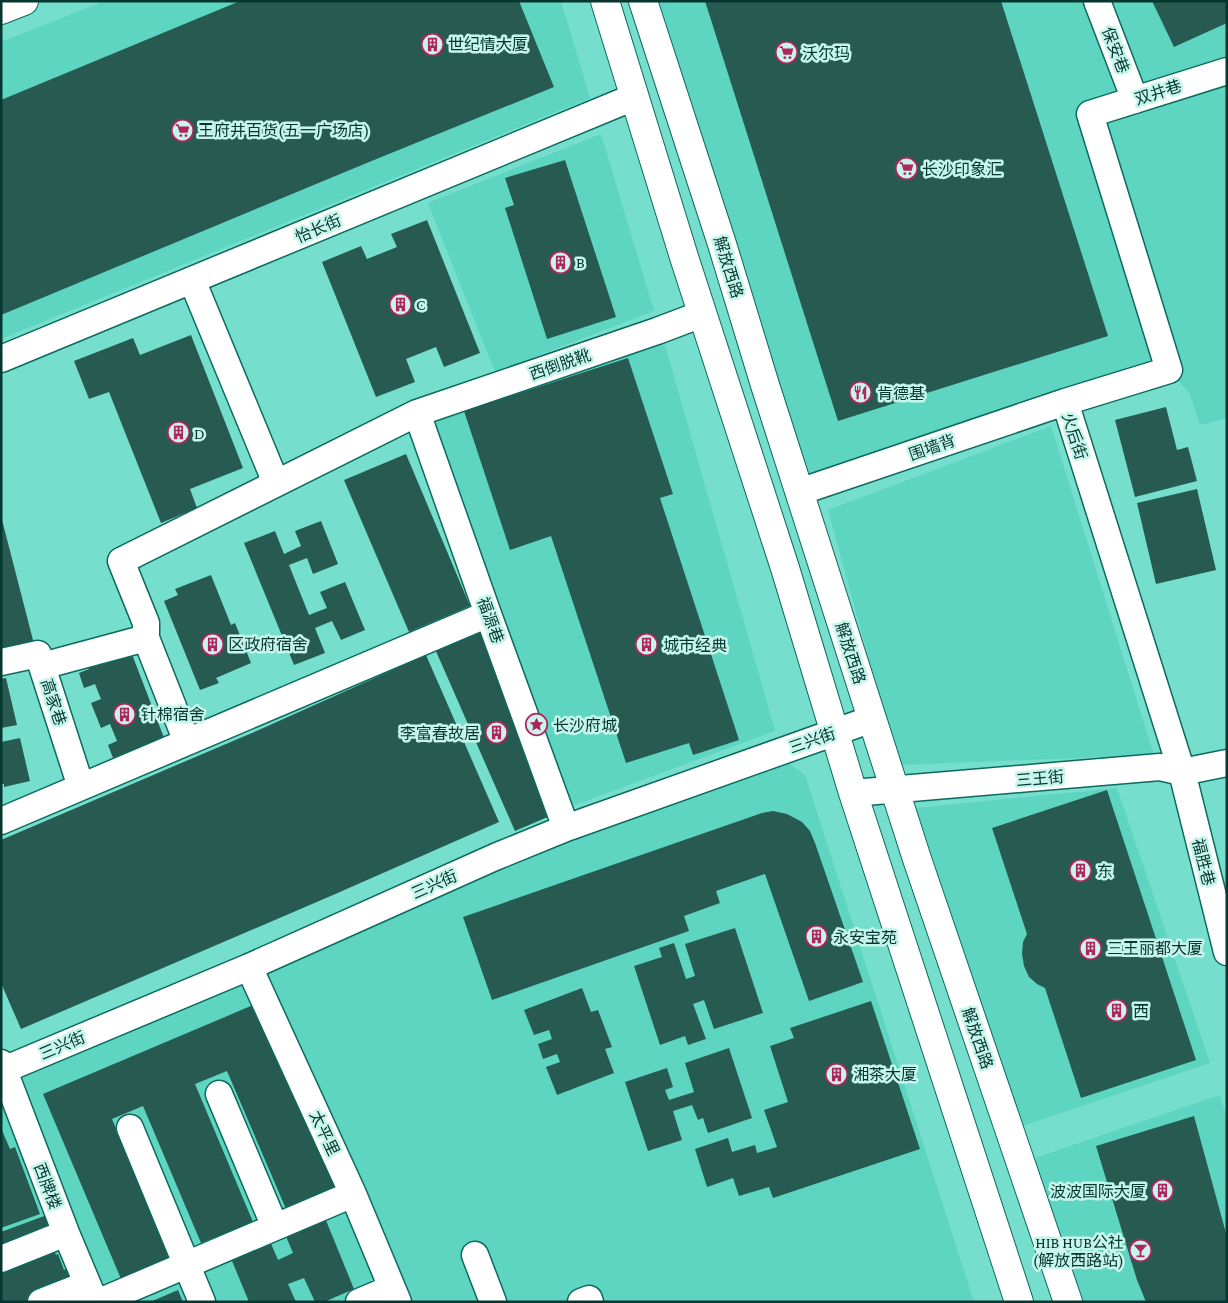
<svg xmlns="http://www.w3.org/2000/svg" width="1228" height="1303" viewBox="0 0 1228 1303" font-family="'Crimson Pro','Noto Sans SC',serif">
	<style>
		.built { fill: #5dd5c1 }
		.building { fill: #275b52 }
		.lines { fill: none; stroke-linecap: round; stroke-linejoin: round }
		.minor-casing { stroke: #0c6a5e; stroke-width: 29 }
		.major-casing { stroke: #0c6a5e; stroke-width: 30 }
		.minor { stroke: #fff; stroke-width: 26 }
		.major { stroke: #fff; stroke-width: 28 }
		.labels { text-anchor: middle; stroke-width: 5; stroke-linejoin: round; paint-order: stroke }
		.poi-label { font-size: 16px; fill: #05362f; stroke: #c5f5eb; text-anchor: start }
		.street-label { font-size: 16px; fill: #05362f; stroke: #c5f5eb }
	</style>
	<rect width="100%" height="100%" fill="#75decc"/>
	<path class="built" d="M105,1H561L590,98L1,339V42Z
		M653,1H1227V418L1200,425L1189,392L1169,371L808,490Z
		M601,134L654,311L495,372L428,203Z
		M663,338L775,731L572,806L433,417Z
		M1051,426L1154,755L898,765L828,510Z
		M774,753L805,775L974,1302H1V1071Z
		M1117,788L1210,1063L1022,1126L916,808Z
		M1220,1095L1227,1119V1302H1080L1032,1159Z"/>
	<path class="building" d="M240,1H519L554,87L374,160L1,315V100Z
		M705,1H1001L1108,336L838,421Z
		M1152,1H1227V23L1174,47Z
		M565,160L616,317L547,339L505,208L514,205L505,178Z
		M427,220L480,353L444,367L436,347L406,359L415,382L376,397L322,262L361,246L367,259L397,247L391,234Z
		M191,335L243,468L190,489L197,508L161,523L109,392L89,399L74,361L133,338L140,355Z
		M628,358L673,494L660,498L739,740L693,755L689,743L626,763L551,536L510,550L464,411Z
		M1166,407L1177,450L1188,447L1197,481L1135,497L1115,420Z
		M406,454L470,606L409,632L344,480Z
		M1197,489L1216,570L1156,584L1137,503Z
		M1,516L34,644L1,653Z
		M321,521L338,564L313,574L307,558L289,565L309,615L327,608L320,592L345,582L365,630L341,640L332,621L315,628L325,653L294,665L244,543L275,531L284,554L301,546L295,531Z
		M211,575L231,625L235,623L251,663L216,678L219,683L200,690L164,601L178,595L175,589Z
		M482,628L550,816L515,831L435,649Z
		M130,649L166,743L125,759L123,754L113,758L108,745L117,741L110,724L101,728L91,703L101,699L95,684L84,688L79,673L89,669L87,665Z
		M426,655L499,822L333,895L21,1029L1,983V840L261,729Z
		M6,678L17,725L1,728V679Z
		M20,738L30,781L4,787V784H1V742Z
		M1107,790L1196,1060L1081,1098L1045,988L1037,984L1029,977L1024,966L1022,954L1023,942L1027,934L992,828Z
		M773,811L787,814L802,822L810,831L815,843L863,982L809,1001L765,874L716,891L720,903L684,916L689,931L492,1000L463,917L762,813Z
		M735,928L763,1013L714,1029L704,1000L693,1004L706,1039L688,1045L685,1036L660,1045L634,966L662,957L659,948L674,943L686,979L695,976L685,944Z
		M582,988L591,1012L598,1010L612,1047L605,1049L614,1073L557,1095L546,1067L560,1062L557,1054L543,1059L538,1044L552,1039L549,1030L534,1035L524,1010Z
		M871,1001L920,1149L773,1198L769,1187L739,1196L733,1178L707,1187L695,1149L728,1138L732,1152L755,1145L757,1153L777,1147L764,1110L788,1102L770,1046L794,1038L790,1028Z
		M258,1003L336,1188L286,1209L227,1071L195,1084L253,1222L201,1243L143,1106L112,1119L170,1258L121,1279L43,1094Z
		M729,1048L752,1118L708,1133L703,1118L698,1120L692,1105L673,1111L682,1140L648,1151L625,1082L667,1068L673,1087L665,1090L669,1100L694,1092L685,1063Z
		M1194,1116L1227,1237V1302H1146L1137,1280L1096,1146Z
		M1,1128L10,1149L15,1147L40,1214L1,1228Z
		M47,1215L55,1235L1,1256V1232Z
		M325,1218L354,1289L324,1302H315L304,1278L288,1284L296,1302H249L230,1256L269,1239L278,1260L293,1253L285,1234Z
		M50,1242L56,1255L58,1254L64,1270L66,1269L73,1285L30,1302H1V1261Z
		M178,1290L183,1302H150Z"/>
	<g class="lines">
		<defs>
			<path id="minor" d="M1097,1L1135,100
				M1227,71L1090,114L1169,370L1065,402L1182,772L1227,952
				M192,280L276,483
				M1,359L634,97
				M417,413L488,614L566,828
				M799,492L1065,402
				M146,638V623L121,561L417,413L657,331L702,314
				M1,662L38,654L81,787
				M42,666L146,638L187,742
				M853,793L1160,767L1182,772L1227,763
				M1,821L488,614
				M249,967L353,1194L398,1302
				M1,1063L66,1233L95,1302
				M1,1071L249,967L495,857L566,828L872,719
				M219,1094L275,1227
				M130,1128L202,1302
				M475,1255L493,1302
				M1,1259L66,1233
				M41,1302L87,1284
				M99,1302L353,1194
				M359,1302L392,1288
				M581,1302L589,1299L590,1302"/>
			<path id="major" d="M605,1L684,257L785,568L853,793L1019,1302
				M643,1L722,244L765,385L917,859L1068,1302
				M1,10L24,1"/>
		</defs>
		<use href="#minor" class="minor-casing"/>
		<use href="#major" class="major-casing"/>
		<use href="#minor" class="minor"/>
		<use href="#major" class="major"/>
	</g>
	<defs>
		<symbol id="building-ring" viewBox="-11 -11 22 22"><circle r="9.5" fill="#c5f5eb" stroke="#b02460" stroke-width="1.5"/><path d="M-4-6H4V6H1V3H-1V6H-4ZM-2.5-4.3h1.7v1.8h-1.7ZM.8-4.3h1.7v1.8H.8ZM-2.5-1h1.7V.8h-1.7ZM.8-1h1.7V.8H.8Z" fill="#b02460"/></symbol>
		<symbol id="supermarket-ring" viewBox="-11 -11 22 22"><circle r="9.5" fill="#c5f5eb" stroke="#b02460" stroke-width="1.5"/><path d="M-6-5.5h2.5l.6 2H6L4.5 2H-2.5L-4.4-4H-6ZM-1.5 3.2a1.3 1.3 0 1 0 .1 0ZM3 3.2a1.3 1.3 0 1 0 .1 0Z" fill="#b02460"/></symbol>
		<symbol id="restaurant-ring" viewBox="-11 -11 22 22"><circle r="9.5" fill="#c5f5eb" stroke="#b02460" stroke-width="1.5"/><path d="M-5-6h1v4h1v-4h1v4h1v-4h1v5L-1.5 .5V6h-2V.5L-5-1ZM5-6V6H3V1.5H1.5Q1.5-4 5-6Z" fill="#b02460"/></symbol>
		<symbol id="sight-ring" viewBox="-11 -11 22 22"><circle r="9.5" fill="#c5f5eb" stroke="#b02460" stroke-width="1.5"/><path d="M0-6L1.8-2.2L6-1.7L2.9 1.2L3.7 5.4L0 3.3L-3.7 5.4L-2.9 1.2L-6-1.7L-1.8-2.2Z" fill="#b02460"/></symbol>
		<symbol id="bar-ring" viewBox="-11 -11 22 22"><circle r="9.5" fill="#c5f5eb" stroke="#b02460" stroke-width="1.5"/><path d="M-6-5H6L.8 .8V4.5H3.5V6h-7V4.5H-.8V.8Z" fill="#b02460"/></symbol>
	</defs>
	<g fill-rule="evenodd">
		<use href="#building-ring" x="420" y="32" width="25" height="25"/>
		<use href="#supermarket-ring" x="774" y="40" width="25" height="25"/>
		<use href="#supermarket-ring" x="170" y="118" width="25" height="25"/>
		<use href="#supermarket-ring" x="894" y="156" width="25" height="25"/>
		<use href="#building-ring" x="548" y="250" width="25" height="25"/>
		<use href="#building-ring" x="388" y="292" width="25" height="25"/>
		<use href="#restaurant-ring" x="848" y="380" width="25" height="25"/>
		<use href="#building-ring" x="166" y="420" width="25" height="25"/>
		<use href="#building-ring" x="200" y="632" width="25" height="25"/>
		<use href="#building-ring" x="634" y="632" width="25" height="25"/>
		<use href="#building-ring" x="112" y="702" width="25" height="25"/>
		<use href="#sight-ring" x="524" y="712" width="25" height="25"/>
		<use href="#building-ring" x="484" y="720" width="25" height="25"/>
		<use href="#building-ring" x="1068" y="858" width="25" height="25"/>
		<use href="#building-ring" x="804" y="924" width="25" height="25"/>
		<use href="#building-ring" x="1078" y="936" width="25" height="25"/>
		<use href="#building-ring" x="1104" y="998" width="25" height="25"/>
		<use href="#building-ring" x="824" y="1062" width="25" height="25"/>
		<use href="#building-ring" x="1150" y="1178" width="25" height="25"/>
		<use href="#bar-ring" x="1128" y="1238" width="25" height="25"/>
	</g>
	<g class="labels">
		<g class="poi-label">
			<text x="448" y="50">世纪情大厦</text>
			<text x="802" y="59">沃尔玛</text>
			<text x="198" y="136">王府井百货(五一广场店)</text>
			<text x="922" y="175">长沙印象汇</text>
			<text x="576" y="268">B</text>
			<text x="416" y="310">C</text>
			<text x="877" y="399">肯德基</text>
			<text x="194" y="439">D</text>
			<text x="228" y="650">区政府宿舍</text>
			<text x="663" y="651">城市经典</text>
			<text x="141" y="720">针棉宿舍</text>
			<text x="553" y="731">长沙府城</text>
			<text x="480" y="739" text-anchor="end">李富春故居</text>
			<text x="1097" y="877">东</text>
			<text x="833" y="943">永安宝苑</text>
			<text x="1107" y="954">三王丽都大厦</text>
			<text x="1133" y="1017">西</text>
			<text x="853" y="1080">湘茶大厦</text>
			<text x="1146" y="1197" text-anchor="end">波波国际大厦</text>
			<text x="1124" y="1248" text-anchor="end">HIB HUB公社<tspan x="1124" dy="18">(解放西路站)</tspan></text>
		</g>
		<g class="street-label">
			<text transform="translate(1116 50) rotate(69)" y="6">保安巷</text>
			<text transform="translate(1158 92) rotate(-18)" y="6">双井巷</text>
			<text transform="translate(318 228) rotate(-23)" y="6">怡长街</text>
			<text transform="translate(729 267) rotate(73)" y="6">解放西路</text>
			<text transform="translate(560 364) rotate(-19)" y="6">西倒脱靴</text>
			<text transform="translate(1075 436) rotate(72)" y="6">火后街</text>
			<text transform="translate(932 447) rotate(-19)" y="6">围墙背</text>
			<text transform="translate(491 620) rotate(70)" y="6">福源巷</text>
			<text transform="translate(851 653) rotate(72)" y="6">解放西路</text>
			<text transform="translate(54 702) rotate(72)" y="6">高家巷</text>
			<text transform="translate(812 740) rotate(-19)" y="6">三兴街</text>
			<text transform="translate(1040 778) rotate(-5)" y="6">三王街</text>
			<text transform="translate(1204 862) rotate(76)" y="6">福胜巷</text>
			<text transform="translate(434 884) rotate(-24)" y="6">三兴街</text>
			<text transform="translate(978 1038) rotate(71)" y="6">解放西路</text>
			<text transform="translate(62 1045) rotate(-23)" y="6">三兴街</text>
			<text transform="translate(325 1133) rotate(65)" y="6">太平里</text>
			<text transform="translate(48 1186) rotate(69)" y="6">西牌楼</text>
		</g>
	</g>
	<rect width="1228" height="1303" fill="none" stroke="#05362f" stroke-width="5"/>
</svg>
